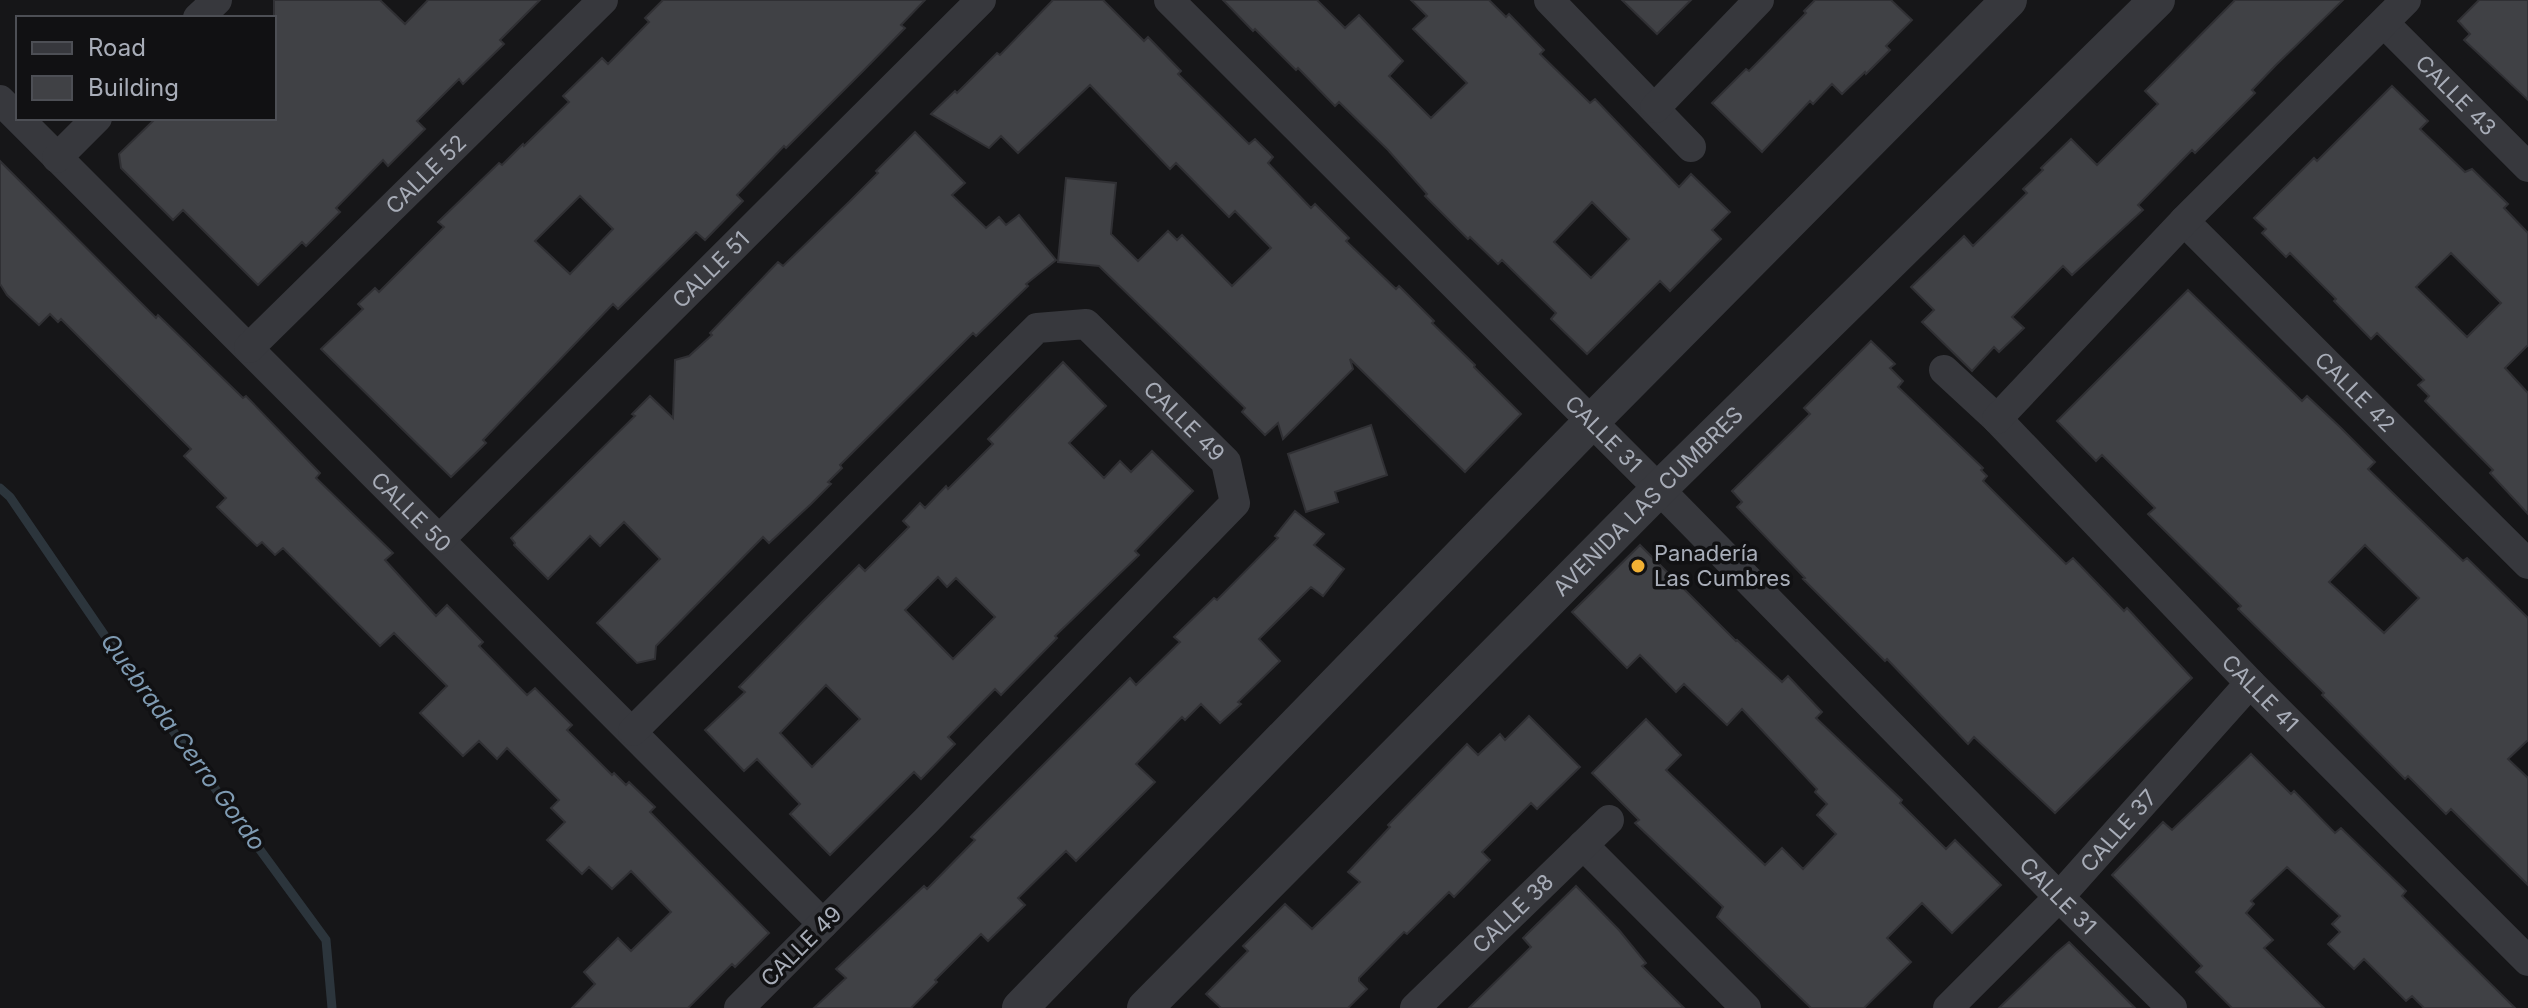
<svg xmlns="http://www.w3.org/2000/svg" width="2528" height="1008" viewBox="0 0 2528 1008" font-family="Inter,sans-serif">
	<style>
		.lines { fill: none; stroke-linecap: round; stroke-linejoin: round }
		.stream { stroke: #2c353c; stroke-width: 9 }
		.building { fill: #404145; stroke: #303034; stroke-width: 2; fill-rule: evenodd }
		.minor { stroke: #37383d; stroke-width: 30 }
		.tertiary { stroke: #37383d; stroke-width: 36 }
		.poi-dot { fill: #f2b134; stroke: #111113; stroke-width: 3 }
		.labels { text-anchor: middle; stroke-width: 7; stroke-linejoin: round; paint-order: stroke }
		.street-label { font-size: 22px; fill: #a8adb8; stroke: #111113 }
		.poi-label { font-size: 22px; fill: #a8adb8; stroke: #111113; text-anchor: start }
		.water-label { font-size: 24px; font-style: italic; fill: #7f9bb3; stroke: #111113 }
	</style>
	<rect width="100%" height="100%" fill="#161618"/>
	<g class="lines">
		<path class="stream" d="M0,488L10,497L127,668L326,940L332,1008"/>
	</g>
	<path class="building" d="M274,0H380L405,24L428,0H540L500,40L504,44L463,84L459,79L417,121L425,129L388,166L383,160L336,208L340,212L306,246L302,242L258,285L183,210L173,220L121,168L119,154L156,118H274Z
		M663,0H925L901,25L905,28L863,71L786,148L784,146L737,195L743,201L705,240L696,232L618,309L613,304L483,440L486,443L451,477L321,349L363,309L358,304L375,288L379,292L444,227L438,222L499,163L502,165L523,144L524,146L569,102L563,96L602,58L608,64L649,22L645,18ZM580,196L613,229L570,274L535,241Z
		M1053,0H1103L1144,41L1148,37L1181,71L1178,74L1249,144L1255,139L1273,157L1268,163L1311,208L1315,204L1349,238L1346,241L1396,289L1399,286L1434,321L1432,323L1475,365L1474,367L1521,414L1465,472L1350,359L1353,369L1283,439L1278,423L1265,435L1242,412L1245,408L1099,266L1058,262L1066,178L1116,183L1111,234L1138,261L1168,231L1177,240L1182,235L1232,286L1271,248L1235,211L1229,217L1176,163L1170,169L1090,85L1018,153L1001,136L989,148L931,114L955,91L957,93L997,53L1000,55Z
		M1223,0H1317L1345,28L1359,15L1403,61L1389,76L1431,118L1467,83L1413,29L1427,16L1411,0H1489L1506,17L1509,14L1544,50L1540,54L1590,103L1595,99L1679,187L1691,174L1730,212L1712,230L1721,239L1670,291L1660,281L1587,354L1551,319L1556,313L1502,260L1498,264L1470,237L1468,239L1425,196L1427,194L1388,150L1339,102L1335,106L1298,68L1296,70L1255,29L1253,31ZM1592,202L1629,239L1591,278L1554,242Z
		M1622,0H1691L1657,34Z
		M1815,0H1891L1912,20L1886,46L1890,50L1866,74L1865,72L1842,94L1832,84L1813,104L1810,101L1762,152L1712,103L1746,69L1749,71L1806,13L1804,11Z
		M2235,0H2343L2276,65L2252,90L2255,93L2195,153L2192,150L2138,205L2143,210L2072,275L2063,266L2012,317L2024,328L1999,352L1994,347L1972,371L1922,322L1934,310L1911,287L1964,236L1973,246L2027,193L2023,189L2043,170L2041,168L2071,139L2097,165L2158,104L2145,91Z
		M2479,0H2528V100L2464,40L2470,34L2458,21Z
		M2392,86L2428,121L2420,129L2465,172L2472,169L2508,204L2504,208L2528,233V345L2505,368L2528,393V514L2490,473L2493,470L2425,401L2429,396L2418,385L2424,380L2377,333L2371,339L2334,301L2336,299L2290,253L2286,257L2262,233L2266,229L2254,218L2314,158L2317,161ZM2451,253L2501,303L2467,337L2416,287Z
		M915,132L965,183L952,195L986,228L999,217L1006,225L1019,215L1056,260L1026,284L1028,286L976,336L973,333L840,465L842,468L828,482L831,484L811,504L769,543L763,537L656,646L655,659L637,663L597,623L660,559L624,522L600,546L590,536L548,579L514,545L515,543L511,538L635,416L632,414L650,396L673,418L675,360L689,356L712,335L710,333L778,262L783,266L849,202L878,173L876,171Z
		M0,161L156,318L158,315L243,398L246,396L320,473L316,478L393,553L385,560L436,616L447,605L483,642L479,646L527,695L535,688L572,725L567,730L612,775L614,773L626,785L629,782L655,807L650,812L769,933L735,967L732,964L688,1008H572L595,984L584,972L618,938L631,951L671,912L631,871L612,889L589,867L582,874L547,840L565,822L551,808L559,800L507,748L497,759L479,741L463,756L420,713L447,686L394,633L380,646L283,548L275,555L262,542L257,546L217,507L226,498L184,456L191,449L61,319L58,322L50,314L39,325L7,295L0,284Z
		M2188,290L2302,401L2307,396L2340,427L2375,462L2368,469L2463,561L2467,558L2528,618V740L2508,759L2528,778V885L2451,809L2446,814L2408,776L2405,779L2322,695L2324,693L2238,609L2241,606L2148,514L2155,508L2102,455L2096,461L2057,421ZM2365,545L2419,598L2384,633L2329,582Z
		M1871,341L1895,364L1890,368L1903,381L1898,387L1983,468L1981,470L1987,476L1983,481L2066,564L2073,558L2124,611L2127,608L2192,678L2055,813L1974,737L1968,744L1887,659L1885,661L1803,579L1805,578L1737,507L1742,502L1732,491L1810,414L1804,408Z
		M1063,362L1106,406L1069,443L1104,478L1120,461L1131,472L1152,451L1193,491L1135,551L1139,555L1055,636L1057,638L1001,695L995,689L948,737L955,744L921,779L914,772L830,855L790,814L800,804L757,759L744,771L705,730L745,692L739,687L820,604L859,565L865,571L909,527L903,521L920,503L925,508L946,486L948,489L993,444L988,439ZM938,577L947,587L956,578L995,617L953,659L905,610ZM826,685L860,719L812,767L780,733Z
		M1371,425L1387,475L1335,492L1338,502L1306,512L1288,454Z
		M1295,511L1324,534L1314,545L1344,569L1323,596L1311,587L1259,639L1280,661L1238,702L1241,704L1220,723L1201,704L1185,720L1182,717L1136,764L1155,782L1076,861L1066,851L1018,898L1025,905L988,941L981,934L935,980L937,982L911,1008H814L846,978L836,969L924,886L927,889L975,840L971,837L1130,678L1136,685L1180,642L1174,637L1214,598L1217,600L1278,538L1275,536Z
		M1640,545L1736,641L1737,640L1782,682L1788,676L1822,712L1816,718L1902,800L1900,803L1946,849L1955,840L2001,885L1952,933L1922,903L1887,938L1911,962L1864,1008H1811L1717,917L1723,907L1635,823L1639,820L1592,773L1646,719L1681,755L1666,770L1765,865L1782,848L1803,869L1836,834L1817,815L1827,804L1815,792L1817,789L1742,709L1727,725L1684,684L1676,692L1640,655L1627,668L1572,612Z
		M1529,716L1580,767L1537,809L1531,803L1482,852L1490,860L1454,897L1449,892L1407,934L1404,932L1359,978V981L1367,989L1348,1008H1221L1206,994L1248,951L1243,946L1285,904L1312,929L1360,882L1348,872L1390,827L1388,825L1467,744L1478,755L1500,734L1505,740Z
		M2251,754L2291,794L2294,791L2335,833L2341,828L2406,891L2402,896L2515,1008H2424L2412,996L2406,1001L2364,959L2354,969L2328,944L2340,932L2332,924L2340,916L2287,867L2251,901L2254,904L2246,913L2273,940L2264,948L2324,1008H2232L2196,972L2202,966L2112,875L2163,822L2172,830Z
		M1576,886L1619,930L1646,963L1642,966L1684,1008H1469L1531,947L1523,938Z
		M2069,942L2135,1008H1999L2056,953Z"/>
	<g class="lines">
		<g class="minor">
			<path id="s1" d="M1169,0L1659,489L2059,897L2172,1008"/>
			<path d="M1549,0L1691,147"/>
			<path d="M198,18L217,0"/>
			<path id="s2" d="M2384,23L2528,167"/>
			<path id="s3" d="M0,100L823,924"/>
			<path d="M1655,108L1759,0"/>
			<path d="M57,158L97,118"/>
			<path id="s4" d="M2184,221L2528,564"/>
			<path id="s5" d="M249,348L603,0"/>
			<path id="s6" d="M1944,370L1997,419L2250,683L2528,961"/>
			<path d="M1997,419L2184,221L2406,0"/>
			<path id="s7" d="M440,539L981,0"/>
			<path id="s8" d="M633,731L1037,328L1086,324L1226,462L1235,503L926,821L739,1008"/>
			<path d="M1583,845L1746,1008"/>
			<path id="s9" d="M1415,1008L1609,820"/>
			<path id="s10" d="M1948,1008L2059,897L2250,683"/>
		</g>
		<g class="tertiary">
			<path d="M1020,1008L1592,421L2009,0"/>
			<path id="s11" d="M1145,1008L1659,489L2157,0"/>
		</g>
	</g>
	<circle class="poi-dot" cx="1638" cy="566" r="8"/>
	<g class="labels">
		<g class="street-label">
			<text dy="8" stroke="none"><textPath href="#s2" startOffset="102">CALLE 43</textPath></text>
			<text dy="8" stroke="none"><textPath href="#s5" startOffset="248">CALLE 52</textPath></text>
			<text dy="8" stroke="none"><textPath href="#s7" startOffset="382">CALLE 51</textPath></text>
			<text dy="8" stroke="none"><textPath href="#s4" startOffset="242">CALLE 42</textPath></text>
			<text dy="8" stroke="none"><textPath href="#s8" startOffset="758">CALLE 49</textPath></text>
			<text dy="8" stroke="none"><textPath href="#s1" startOffset="614">CALLE 31</textPath></text>
			<text dy="8" stroke="none"><textPath href="#s11" startOffset="714">AVENIDA LAS CUMBRES</textPath></text>
			<text dy="8" stroke="none"><textPath href="#s3" startOffset="582">CALLE 50</textPath></text>
			<text dy="8" stroke="none"><textPath href="#s6" startOffset="452">CALLE 41</textPath></text>
			<text dy="8" stroke="none"><textPath href="#s10" startOffset="246">CALLE 37</textPath></text>
			<text dy="8" stroke="none"><textPath href="#s1" startOffset="1262">CALLE 31</textPath></text>
			<text dy="8" stroke="none"><textPath href="#s9" startOffset="136">CALLE 38</textPath></text>
			<text transform="translate(801 946) rotate(-45)" y="8">CALLE 49</text>
		</g>
		<g class="poi-label">
			<text x="1654" y="561">Panadería<tspan x="1654" dy="25">Las Cumbres</tspan></text>
		</g>
		<g class="water-label">
			<text transform="translate(183 742) rotate(54)" y="8">Quebrada Cerro Gordo</text>
		</g>
	</g>
	<rect x="16" y="16" width="260" height="104" fill="#111113" stroke="#4d4f55" stroke-width="2"/>
	<rect x="32" y="42" width="40" height="12" fill="#37383d" stroke="#4d4f55" stroke-width="2"/>
	<text x="88" y="56" font-size="24" fill="#a8adb8">Road</text>
	<rect x="32" y="76" width="40" height="24" fill="#404145" stroke="#4d4f55" stroke-width="2"/>
	<text x="88" y="96" font-size="24" fill="#a8adb8">Building</text>
</svg>
